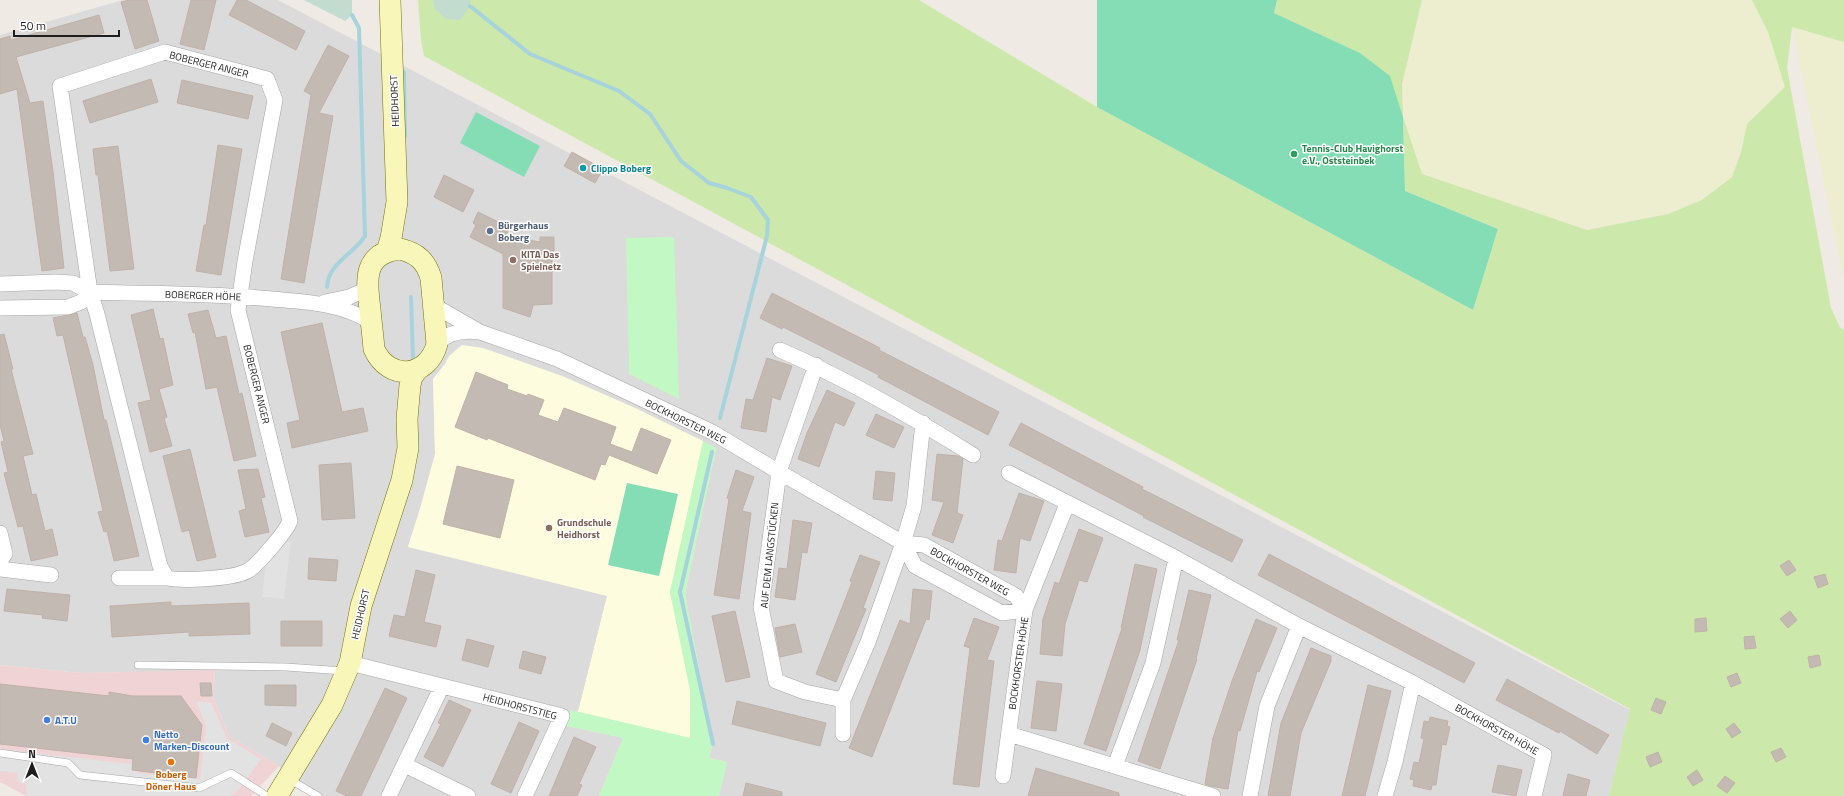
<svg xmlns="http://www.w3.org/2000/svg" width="1844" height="796" viewBox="0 0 1844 796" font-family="'Titillium Web',sans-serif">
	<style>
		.residential { fill: #dcdbdb }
		.commercial { fill: #f0d4d5 }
		.education { fill: #fefcde }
		.farmland { fill: #ededd0 }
		.grass { fill: #cde8ab }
		.wetland { fill: #c2ddcf }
		.park { fill: #c2f8c3 }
		.pitch { fill: #84ddb5 }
		.parking { fill: #e2e2e2 }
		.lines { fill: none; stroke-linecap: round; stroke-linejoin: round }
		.stream { stroke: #a6d3dc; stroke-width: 4 }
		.building { fill: #c4bab4; stroke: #c0b1a7 }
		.lane-casing { stroke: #a5a5a5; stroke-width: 8 }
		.street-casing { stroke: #a5a5a5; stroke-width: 16 }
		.secondary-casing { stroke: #6f7407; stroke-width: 22 }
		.lane { stroke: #fff; stroke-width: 7 }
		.street { stroke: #fff; stroke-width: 15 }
		.secondary { stroke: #f8f7b9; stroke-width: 21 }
		.leisure-dot { fill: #2e9e5b; stroke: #fff; stroke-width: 1.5 }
		.culture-dot { fill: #0f9aa8; stroke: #fff; stroke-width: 1.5 }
		.service-dot { fill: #5c6f8a; stroke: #fff; stroke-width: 1.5 }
		.education-dot { fill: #8d6e63; stroke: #fff; stroke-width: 1.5 }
		.shop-dot { fill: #3f7fe0; stroke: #fff; stroke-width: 1.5 }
		.food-dot { fill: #e8710a; stroke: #fff; stroke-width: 1.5 }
		.labels { text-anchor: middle; stroke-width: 3; stroke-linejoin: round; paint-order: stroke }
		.street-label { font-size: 10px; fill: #1e1e1e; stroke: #fff }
		.leisure-label { font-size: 10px; font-weight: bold; fill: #27864d; stroke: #fff; text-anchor: start }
		.culture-label { font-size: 10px; font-weight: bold; fill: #0d838f; stroke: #fff; text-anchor: start }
		.service-label { font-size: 10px; font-weight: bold; fill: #4e5e75; stroke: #fff; text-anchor: start }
		.education-label { font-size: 10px; font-weight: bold; fill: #785e54; stroke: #fff; text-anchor: start }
		.shop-label { font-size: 10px; font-weight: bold; fill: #366cbe; stroke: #fff; text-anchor: start }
		.food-label { font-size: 10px; font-weight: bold; fill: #c56008; stroke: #fff }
	</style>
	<rect width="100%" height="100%" fill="#efebe4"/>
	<path class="residential" d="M123,0H278L1630,710L1609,796H719L727,762L709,758L713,743L685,594L716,448L635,408L562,376L449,356L445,364L433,379L435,454L420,509L408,546L608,596L578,712L571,710L567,726L623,738L599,796H315L306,791L279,766L229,736L213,697L215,671L81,673L0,665V35Z"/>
	<path class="commercial" d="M0,665L81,673L215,670L213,697L229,736L279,766L251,796H26L0,782Z"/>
	<path class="education" d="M462,345L483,348L562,376L635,408L703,441L670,592L690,690V738L578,712L607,596L408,547L420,509L435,454L433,379L445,364L449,356Z"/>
	<path class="farmland" d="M1422,0H1752L1768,32L1785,87L1747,124L1740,152L1732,177L1702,200L1668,214L1587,230L1422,175L1403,117L1402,84Z
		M1792,27L1844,42V281Z"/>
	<path class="grass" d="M418,0H433L434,8L470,6V0H919L1097,107L1473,310L1498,229L1405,191L1403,117L1360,53L1274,13L1277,0H1422L1402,84L1403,117L1422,174L1587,230L1668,214L1702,200L1732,177L1741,152L1747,124L1785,87L1768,32L1752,0H1844V42L1792,27L1787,68L1831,308L1840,327L1844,330V796H1609L1630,709L424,56L421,40Z"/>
	<path class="wetland" d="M304,0H352V15L345,21Z
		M433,0H470V6L460,20L446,19L434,8Z"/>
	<path class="park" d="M674,237L679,399L629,374L626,238Z
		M703,441L716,448L685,594L713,743L709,758L727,762L719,796H599L623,738L567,726L571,710L690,738V690L670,592Z"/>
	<path class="pitch" d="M1097,0H1277L1274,13L1360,53L1390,76L1403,117L1405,191L1498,229L1473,310L1097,107Z
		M476,112L540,146L524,177L460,143Z
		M627,483L678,494L659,576L608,565Z"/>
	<path class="parking" d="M291,541L284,599L262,597L266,562L282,543Z
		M196,701L211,703L227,738L261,759L239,789L231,796H27L26,784L17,781L18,773L0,771V749L139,765V773L200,779L206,726Z"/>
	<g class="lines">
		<path class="stream" d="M470,6L530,54L619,91L650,114L681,161L709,183L727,188L751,197L768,220L767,236L720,418
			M404,72L405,136
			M327,287C328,263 354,254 365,236L359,28L352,15
			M411,297L413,358
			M712,452L680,592L713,744"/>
	</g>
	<path class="building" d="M129,0H147L159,41L135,49L121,2Z
		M191,0H216L204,50L180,44Z
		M237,0H246L305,31L296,50L229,15Z
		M99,15L104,33L16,57L30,103L43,101L53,172L64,268L42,271L17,89L0,94V39L10,36L11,40Z
		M328,45L349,56L319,113L333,116L304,283L281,279L311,95L304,91Z
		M151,79L158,102L90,123L83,101Z
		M182,80L253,96L248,119L177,103Z
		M218,145L242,149L221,275L196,271L204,225H206Z
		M118,146L134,269L110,271L98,175H96L93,149Z
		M572,152L603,169L595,183L564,166Z
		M444,175L474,190L463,212L434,197Z
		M478,212L509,227L506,236L540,242V237H554V251H552V304L533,305L530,317L503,308V254L470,237L476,225L473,223Z
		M772,293L880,348L879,350L999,412L988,435L878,377L879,375L783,327L782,329L760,318Z
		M153,309L160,339L163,338L173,385L159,389L167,417L164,418L172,446L150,452L138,403L151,400L131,315Z
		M208,310L216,338L226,336L239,394L242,393L256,456L234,461L217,387L206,389L195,332L193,333L188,314Z
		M77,313L83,337H85L93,365L104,420H106L139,556L114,561L107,531L104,532L98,512L103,511L63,335L57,336L53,318Z
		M322,323L342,412L363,408L368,431L292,448L287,423L300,420L281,332Z
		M4,334L13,369H11L33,454L23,456L32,495L36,494L45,531L52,529L58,555L31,561L23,526L18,527L4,473L8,472L1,442L4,441L0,425V335Z
		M767,358L792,366L780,400L772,397L766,432L741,428L746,399L753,400Z
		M476,372L508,385L507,389L527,396L528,394L544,400L538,415L558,422L564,408L616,427L610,444L632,452L641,428L671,440L657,474L609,455L605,465L601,464L595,480L488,438L487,440L455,427Z
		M827,390L855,403L844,426L835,422L819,467L798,459L807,433Z
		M876,414L904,427L894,448L866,435Z
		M1021,423L1143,487L1142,489L1243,540L1232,562L1143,517L1144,516L1009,445Z
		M190,449L216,557L197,561L189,530L182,532L163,456Z
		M937,454L958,456L963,459L957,513L963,515L953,543L932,535L944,502L932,500Z
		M351,463L355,518L322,520L319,465Z
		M457,466L514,480L500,538L443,524Z
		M258,469L265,497L261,498L269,532L245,537L239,511L246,509L238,470Z
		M736,470L754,477L742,511L751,513L739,599L714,595L729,499L727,498Z
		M876,471L895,473L892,501L873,499Z
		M1019,493L1044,501L1030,541L1020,538L1016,573L994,570L998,540L1002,541Z
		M793,520L812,523L807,553L802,552L795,600L775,597L779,568L787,569Z
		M1079,529L1103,538L1087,582L1079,580L1065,624L1062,656L1040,654L1043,619L1055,582L1059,584Z
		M1269,554L1475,663L1464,683L1258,575Z
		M860,555L880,562L863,608L866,609L836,682L816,674L852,582L850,581Z
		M309,558L338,560L336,581L308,579Z
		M1789,560L1796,570L1787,576L1780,566Z
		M1135,564L1157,569L1140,650L1106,751L1084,744L1122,628H1121Z
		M416,570L435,575L424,622L441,626L436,647L389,636L394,615L405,617Z
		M1825,574L1828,584L1818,588L1814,577Z
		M7,589L70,595L67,621L42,618L43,615L4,611Z
		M913,589L932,591L929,620L926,619L872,757L849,748L900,620L910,624Z
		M1189,590L1211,595L1196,659H1197L1160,769L1138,761L1179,640H1177Z
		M171,602V606L249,603L250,634L189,636V632L112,637L110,606Z
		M735,611L750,677L726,682L712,616Z
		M1790,611L1797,620L1788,628L1780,619Z
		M974,618L999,627L987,660L994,661L979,787L953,784L970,648L964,646Z
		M1706,618L1707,631L1695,632V619Z
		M1256,619L1277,628L1259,672L1257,671L1240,731L1238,730L1228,789L1210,786L1205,784L1213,738L1232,681Z
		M281,621H322V646H281Z
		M795,624L802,652L780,657L775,628Z
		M1754,636L1756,648L1745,649L1744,637Z
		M467,639L494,646L488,667L462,660Z
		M1311,648L1331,656V661L1301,733L1290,796H1268L1281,723Z
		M523,651L546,657L541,674L519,668Z
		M1819,655L1821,665L1810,668L1808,657Z
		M1737,673L1741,683L1731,687L1727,677Z
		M1507,679L1609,735L1597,754L1560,731L1559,733L1496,700Z
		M1037,681L1062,684L1056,731L1031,728Z
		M200,683H211L212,696H201Z
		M0,684L109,696V692L133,696H181L202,725L196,778L132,770L133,759L0,744Z
		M265,685H296V706L265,705Z
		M1368,685L1391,691L1365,796H1342Z
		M385,688L407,698L361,796H347L336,791Z
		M1656,698L1666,702L1661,714L1651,710Z
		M449,700L471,710L443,767L424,757L441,724L438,723Z
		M737,701L826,723L820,746L732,724Z
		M1430,717L1448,721L1447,726L1450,727L1446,745L1442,744L1436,785H1432L1431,790L1413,786L1414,780L1410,779L1414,762L1419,763L1424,739L1421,738L1424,721L1429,722Z
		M519,722L539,731L511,793L491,784Z
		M272,723L292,733L286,746L266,736Z
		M1734,723L1741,732L1732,738L1726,729Z
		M574,737L596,747L579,784L582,785L577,796H549Z
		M1781,748L1786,757L1776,762L1771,752Z
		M1658,752L1662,762L1650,767L1646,757Z
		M1498,765L1522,770L1516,796L1492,792Z
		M1036,768L1119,793V796H1028Z
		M1697,770L1703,780L1693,786L1687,777Z
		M1568,774L1590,780L1586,796H1563Z
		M1725,776L1735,783L1727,793L1717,786Z
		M746,783L782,792V796H743Z"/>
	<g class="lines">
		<defs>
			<path id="lane" d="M138,665L286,667L344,671
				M0,753L68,763L80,775L199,788L231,773L267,796
				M289,779L318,796"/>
			<path id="street" d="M165,52L267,79L275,100L245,261L238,310L290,521C286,532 258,564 249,570C236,579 183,581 167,578L160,566L97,314L90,292L60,86Z
				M0,284L55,282L73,283L90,292C150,294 211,293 272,299C306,302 341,303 371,322
				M325,302L349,297L367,289
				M433,305L478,331
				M0,308L68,307L81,302L90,292
				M437,344C448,331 464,330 480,332L557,359L712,432L779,472L903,543L915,566L1002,613L1025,610L1016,596L924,545L903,543
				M780,350C847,379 911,416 973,455
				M816,365L779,472L761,607L776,681L805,692L843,700
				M1009,473L1176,558L1299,626L1413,683L1544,755L1534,796
				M0,533L5,554L0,561
				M0,569L51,575
				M119,578H167
				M350,663L562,716L525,796
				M843,734V700L868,642L903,543L914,506L923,423
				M1009,734L1213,796
				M405,765L468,796
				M1115,766L1153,663L1176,558
				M1003,776L1025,610L1067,504
				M389,796L442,686
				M1250,796L1267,706L1299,626
				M1385,796L1395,762L1413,683"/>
			<path id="secondary" d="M400,249C417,253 426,261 431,278L437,344C428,378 389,382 374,349C373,336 371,322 370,309C366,280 363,253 400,249Z
				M387,252L391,238L397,202L390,0
				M277,796L332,705L350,663L361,606L402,480L408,448L407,419L410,385L412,377L418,369"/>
		</defs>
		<use href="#lane" class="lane-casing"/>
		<use href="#street" class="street-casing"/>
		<use href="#secondary" class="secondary-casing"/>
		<use href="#lane" class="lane"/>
		<use href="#street" class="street"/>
		<use href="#secondary" class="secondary"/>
	</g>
	<circle class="leisure-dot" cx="1294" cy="154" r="4"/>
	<circle class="culture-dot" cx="583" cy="168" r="4"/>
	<circle class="service-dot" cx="490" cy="231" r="4"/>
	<g class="education-dot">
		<circle cx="513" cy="260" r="4"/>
		<circle cx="549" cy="528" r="4"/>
	</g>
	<g class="shop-dot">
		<circle cx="47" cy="720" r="4"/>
		<circle cx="146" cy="740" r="4"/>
	</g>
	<circle class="food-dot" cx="171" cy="762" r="4"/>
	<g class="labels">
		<g class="street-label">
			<text transform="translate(209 64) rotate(14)" y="4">BOBERGER ANGER</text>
			<text transform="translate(394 101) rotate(-92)" y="4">HEIDHORST</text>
			<text transform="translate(203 295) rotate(2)" y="4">BOBERGER HÖHE</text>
			<text transform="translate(257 384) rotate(76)" y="4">BOBERGER ANGER</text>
			<text transform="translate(686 421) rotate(26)" y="4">BOCKHORSTER WEG</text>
			<text transform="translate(769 555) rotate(-84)" y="4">AUF DEM LANGSTÜCKEN</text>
			<text transform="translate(970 571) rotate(29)" y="4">BOCKHORSTER WEG</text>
			<text transform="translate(360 614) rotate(-77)" y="4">HEIDHORST</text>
			<text transform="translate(1018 663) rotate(-82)" y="4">BOCKHORSTER HÖHE</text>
			<text transform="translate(520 706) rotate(15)" y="4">HEIDHORSTSTIEG</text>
			<text transform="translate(1497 729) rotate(29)" y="4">BOCKHORSTER HÖHE</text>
		</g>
		<g class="leisure-label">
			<text x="1302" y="152">Tennis-Club Havighorst<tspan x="1302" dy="12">e.V., Oststeinbek</tspan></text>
		</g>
		<g class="culture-label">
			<text x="591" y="172">Clippo Boberg</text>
		</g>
		<g class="service-label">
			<text x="498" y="229">Bürgerhaus<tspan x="498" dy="12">Boberg</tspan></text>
		</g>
		<g class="education-label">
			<text x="521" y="258">KITA Das<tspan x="521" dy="12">Spielnetz</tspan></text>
			<text x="557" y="526">Grundschule<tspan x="557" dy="12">Heidhorst</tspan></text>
		</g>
		<g class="shop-label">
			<text x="55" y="724">A.T.U</text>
			<text x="154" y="738">Netto<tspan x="154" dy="12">Marken-Discount</tspan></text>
		</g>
		<g class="food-label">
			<text x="171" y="778">Boberg<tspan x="171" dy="12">Döner Haus</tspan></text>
		</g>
	</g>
	<g transform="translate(32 764)" stroke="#ffffff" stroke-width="3" paint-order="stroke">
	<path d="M0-3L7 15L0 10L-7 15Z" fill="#1e1e1e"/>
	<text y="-6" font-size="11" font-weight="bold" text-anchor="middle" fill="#1e1e1e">N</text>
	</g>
	<path d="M14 30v6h105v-6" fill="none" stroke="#1e1e1e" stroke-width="2"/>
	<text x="20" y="30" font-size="12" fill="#1e1e1e" stroke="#ffffff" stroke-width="3" paint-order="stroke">50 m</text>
</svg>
